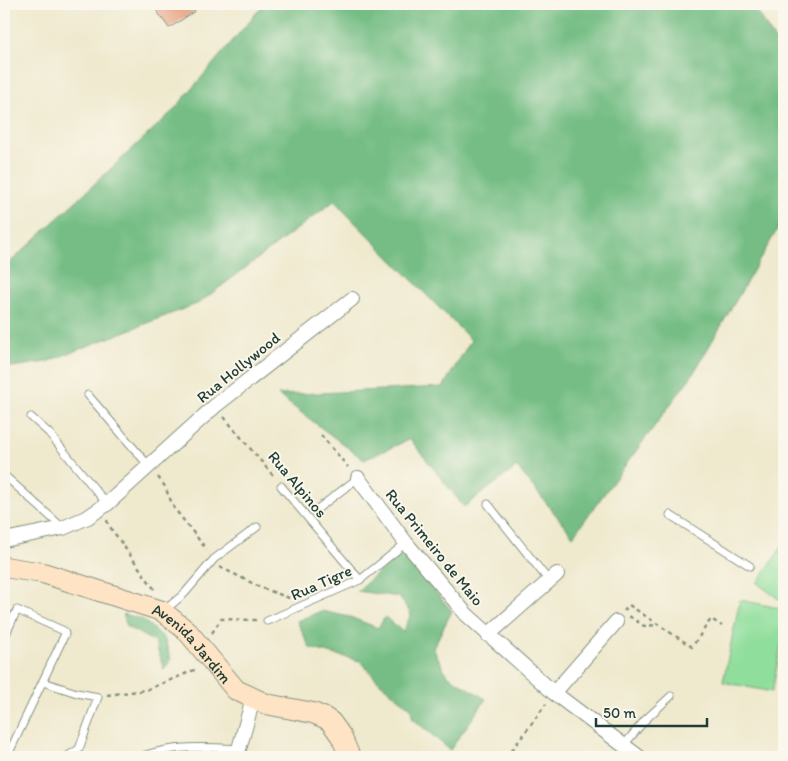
<svg xmlns="http://www.w3.org/2000/svg" width="788" height="761" viewBox="0 0 788 761" font-family="Itim,sans-serif">
	<style>
		.green { fill: #90de9c; stroke: #588e68 }
		.forest { fill: #74bd84; stroke: #4a7d5c }
		.building { fill: #e79c7c }
		.lines { fill: none; stroke-linecap: round; stroke-linejoin: round }
		.lane-casing { stroke: #879381; stroke-width: 9 }
		.street-casing { stroke: #879381; stroke-width: 16 }
		.secondary-casing { stroke: #879381; stroke-width: 22 }
		.path { stroke: #879381; stroke-width: 2.5; stroke-dasharray: 4 4; stroke-linecap: butt }
		.lane { stroke: #fff; stroke-width: 7 }
		.street { stroke: #fff; stroke-width: 14 }
		.secondary { stroke: #fee4c5; stroke-width: 20 }
		.labels { text-anchor: middle; stroke-width: 4; stroke-linejoin: round; paint-order: stroke }
		.street-label { font-size: 16px; fill: #1f3d34; stroke: #fbf7ec }
	</style>
	<rect width="100%" height="100%" fill="#fbf7ec"/>
	<filter id="ink" filterUnits="userSpaceOnUse"><feTurbulence type="fractalNoise" baseFrequency=".02" numOctaves="2"/><feDisplacementMap in="SourceGraphic" scale="10" xChannelSelector="R" yChannelSelector="G"/><feConvolveMatrix kernelMatrix="1 2 1 2 8 2 1 2 1" color-interpolation-filters="sRGB"/></filter>
	<filter id="wash" filterUnits="userSpaceOnUse"><feTurbulence type="fractalNoise" baseFrequency=".0096" numOctaves="4" result="noise"/><feDisplacementMap in="SourceGraphic" scale="20" xChannelSelector="R" yChannelSelector="G"/><feGaussianBlur stdDeviation="1.12" result="paint"/><feColorMatrix in="noise" values="0 0 0 0 0 0 0 0 0 0 0 0 0 0 0 0 0 1.4 0 .05"/><feComposite in="paint" operator="in"/></filter>
	<g filter="url(#wash)">
		<rect width="100%" height="100%" fill="#efe9ce"/>
		<path class="green" d="M784,544V603L757,583Z
			M740,600L784,609V630L772,692L723,682Z"/>
		<path class="forest" d="M264,4H752L784,55V218L693,374L573,536L517,467L464,507L410,439L364,460L278,395L443,387L471,340L334,201L199,303L46,362L4,368V268L173,111Z
			M401,553L452,611L433,648L447,675L486,699L450,750L412,718V709L378,681L360,661L310,648L297,621L321,611L350,617L378,628L385,617L403,632L411,614L399,597L357,591Z
			M123,614L142,619L164,638L171,659L164,670L155,642L127,627Z"/>
		<g id="blocks">
			<path class="building" d="M152,4H189L195,11L169,28Z"/>
		</g>
	</g>
	<g filter="url(#ink)">
		<use href="#blocks" fill-opacity="0" stroke="#879381" stroke-width="1"/>
		<g class="lines">
			<defs>
				<path id="lane" d="M88,395L149,466
					M31,417L49,433L107,504
					M4,475L63,528
					M281,486L360,580
					M488,504L549,581
					M316,510L358,478
					M670,515L750,566
					M165,610L185,593L214,559L257,527
					M267,621L360,580L406,543
					M4,638L17,610L64,631L65,634L7,757
					M43,682L77,693L98,697L79,749L66,757
					M624,745L645,720L671,696
					M140,757C172,745 205,747 238,749"/>
				<path id="street" d="M358,478L406,543L466,614L554,693L639,757
					M4,540L63,528L88,517L107,504L215,406L352,299
					M488,635L557,574
					M554,693L616,622
					M234,757L239,749L253,699"/>
				<g id="secondary">
					<path id="s1" d="M4,567L43,573L162,611L187,631L236,690L266,704L313,713L325,718L331,722L341,736L350,757"/>
				</g>
			</defs>
			<use href="#lane" class="lane-casing"/>
			<use href="#street" class="street-casing"/>
			<use href="#secondary" class="secondary-casing"/>
			<path class="path" d="M224,417L275,478
				M321,435L348,467
				M158,477L164,485L174,508L207,550
				M107,520L108,524L155,590
				M220,567L262,588L292,599
				M624,611L629,605L692,647L711,619L722,626
				M629,616L644,626L658,625
				M212,633L221,619L256,620
				M107,695L146,690L197,669
				M507,757L546,704"/>
			<use href="#lane" class="lane"/>
			<use href="#street" class="street"/>
			<use href="#secondary" class="secondary"/>
		</g>
	</g>
	<g class="labels">
		<g class="street-label">
			<text transform="translate(238 367) rotate(-39)" y="6">Rua Hollywood</text>
			<text transform="translate(298 484) rotate(50)" y="6">Rua Alpinos</text>
			<text transform="translate(435 547) rotate(51)" y="6">Rua Primeiro de Maio</text>
			<text transform="translate(321 582) rotate(-24)" y="6">Rua Tigre</text>
			<text dy="6" stroke="none"><textPath href="#s1" startOffset="208">Avenida Jardim</textPath></text>
		</g>
	</g>
	<rect width="788" height="761" fill="none" stroke="#fbf7ec" stroke-width="20"/>
	<path d="M596 718v8h111v-8" fill="none" stroke="#1f3d34" stroke-width="2.5"/>
	<text x="603" y="718" font-size="15" fill="#1f3d34" stroke="#fbf7ec" stroke-width="4" paint-order="stroke">50 m</text>
</svg>
